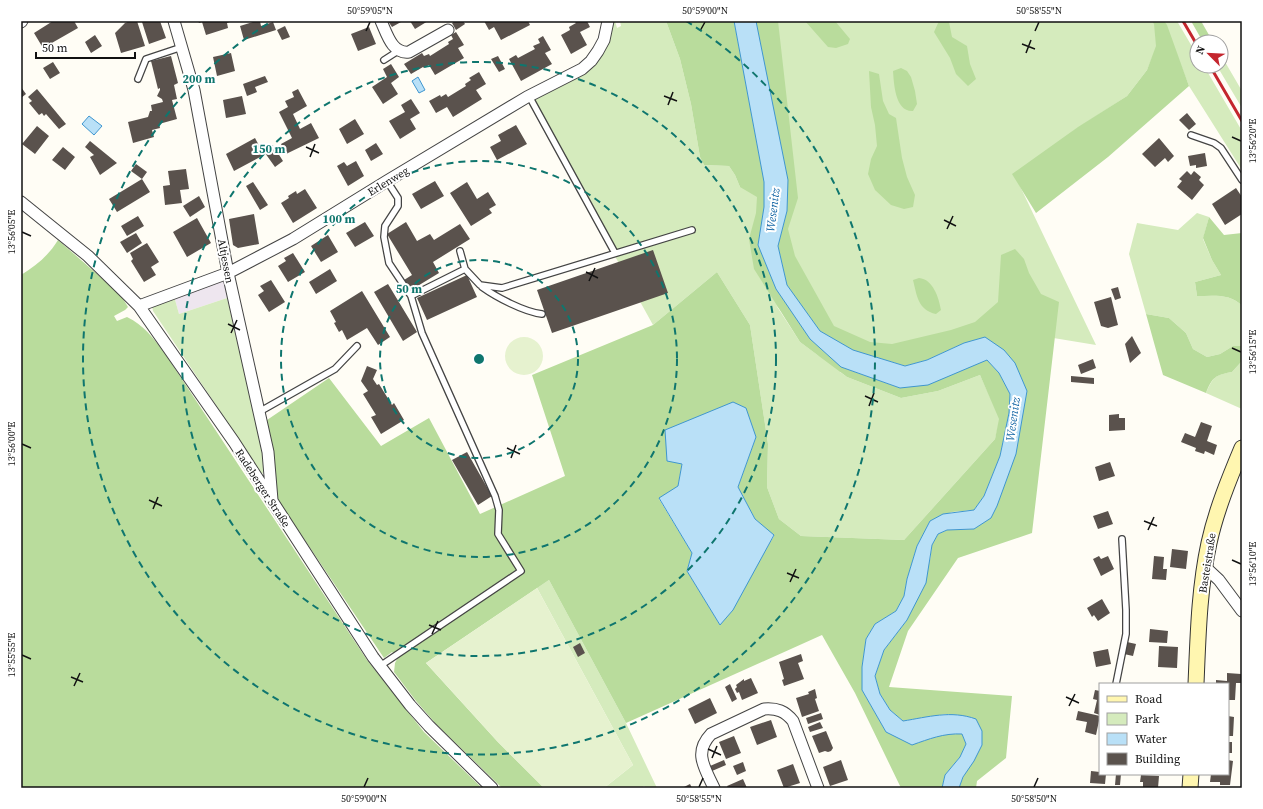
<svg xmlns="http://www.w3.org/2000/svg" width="1263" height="809" viewBox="0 0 1263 809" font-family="'Source Serif 4',serif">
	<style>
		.industrial { fill: #eee6ef }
		.green { fill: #d5ebbd; fill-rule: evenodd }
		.forest { fill: #b9dc9c; fill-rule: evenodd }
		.pitch { fill: #e6f2cf }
		.water { fill: #b9e0f7; stroke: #3f96cf }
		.building { fill: #5a524d }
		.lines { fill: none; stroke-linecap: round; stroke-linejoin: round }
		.service-casing { stroke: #444; stroke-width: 8 }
		.minor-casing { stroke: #444; stroke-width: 13 }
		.secondary-casing { stroke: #333; stroke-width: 17 }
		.service { stroke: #fff; stroke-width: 5.5 }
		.minor { stroke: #fff; stroke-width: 11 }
		.secondary { stroke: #fff6b0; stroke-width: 15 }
		.rail { stroke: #c4262e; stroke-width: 3 }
		.ticks { fill: none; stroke: #111; stroke-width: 1.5 }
		.ring { fill: none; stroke: #0f766e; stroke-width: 2; stroke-dasharray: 7 5 }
		.labels { text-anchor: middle; stroke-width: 4; stroke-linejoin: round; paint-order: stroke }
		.street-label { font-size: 11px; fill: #111; stroke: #fff }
		.water-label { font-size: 12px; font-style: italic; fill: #1768a6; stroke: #fff }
		.centre { fill: #0f766e; stroke: #fff; stroke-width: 2 }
		.ring-label { font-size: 12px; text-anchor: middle; font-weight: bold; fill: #0f766e; stroke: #fff; stroke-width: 4; stroke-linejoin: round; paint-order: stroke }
		.neatline { fill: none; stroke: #111; stroke-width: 1.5 }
		.ticks-label { font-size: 10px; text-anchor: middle; fill: #111 }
	</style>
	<rect width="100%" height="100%" fill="#fffdf5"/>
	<path class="industrial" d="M221,279L224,281L227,298L179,314L174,296Z"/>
	<path class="green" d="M608,21H615L617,28L621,26L620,21H666L680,59L691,104L700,157L704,165L729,166L735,175L740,187L739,21H1153L1164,46L1152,58L1147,70L1127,96L1073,131L1018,182L1096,345L1017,332L840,372L847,377L901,398L938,391L980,375L1000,419L995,439L904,540L801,536L779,519L767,487L768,444L750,325L717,272L653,325L527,97L591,61ZM776,305L819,356L800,342Z
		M1164,21H1177L1197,55V66H1204L1242,131V170L1189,86Z
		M1221,55L1242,91V108L1217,66H1221Z
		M1197,213L1209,217L1203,239L1212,260L1221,275L1195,282L1197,296C1212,296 1231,293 1242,306V346H1233L1220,354L1207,357L1193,349L1186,333L1169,318L1146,314L1129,254L1137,223L1178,230Z
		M174,296L179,314L227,298L257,426L265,469L262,474L153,311L152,306Z
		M1242,361V409L1206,393C1213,377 1215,375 1232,372Z
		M549,580L626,723L657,788H646L644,786L642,788H604L633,765L537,588Z"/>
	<path class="forest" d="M666,21H734L764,182V207L758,245L776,289L810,339L841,367L900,388L987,360L999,373L1010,394L1009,413L1000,456L984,496L974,510L952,512L930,521L917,546L907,579L904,596L896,611L875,624L866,639L862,667V690L886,732L932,737L949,733L962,734L966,744L960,757L945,775L942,788H901L855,693L822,635L626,723L549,580L426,663L497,741L544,788H502L436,724L416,701L394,672L395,663L398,657L392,652L384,658L278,500L273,452L267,420L329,378L381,446L429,418L480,514L565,476L532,375L653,325L717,272L750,325L768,444L767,487L779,519L801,536L904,540L995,439L999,419L980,375L938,391L901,398L847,377L800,342L754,269L749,239L756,213L757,197L740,187L735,175L729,166L704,165L700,157L691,104L680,59ZM756,437L738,487L755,519L774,536L720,625L687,571L692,553L659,499L678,486L682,463Z
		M756,21H778L798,198L788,229L795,256L834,326L870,342L892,344L951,330L975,322L998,302L1001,255L1015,249L1024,259L1029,273L1041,294L1059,302L1032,533L958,558L908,631L889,687L1012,696L1006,758L977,781L976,788H959C964,772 974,759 982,745L946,714L903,721L890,710L880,694L875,676L884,650L907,620L930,560L932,545L938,534L947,530L974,529L1027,391L985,337L964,343L927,360L905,366L853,350L820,331L787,285L778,246L787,211Z
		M805,21H835L850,39L848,44L836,48L828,47Z
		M939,21L949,22L952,37L967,46L970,64L976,79L968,86L956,74L950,58L934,32Z
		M1152,21H1164L1167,25L1189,86L1108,157L1036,213L1012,174L1078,127L1127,96L1147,70L1156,46L1154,24Z
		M1191,21H1201L1213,42H1203Z
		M901,68L907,71L911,77L915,91L917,104L913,111C895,112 894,84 893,71Z
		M869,71L879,74L883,101L889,114L896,118L902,158L907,177L915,195L913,207L904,209L891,205L875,190L868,174L871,159L877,146L875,125L871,107Z
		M1209,217L1224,235L1242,233V306C1231,293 1212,296 1197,296L1195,282L1221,275L1212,260L1203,238Z
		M58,240L120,294L128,307L125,310L114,316L117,321L127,317C144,325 153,338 164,352L367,660L424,732L482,788H21V275C36,266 49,255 58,240Z
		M919,278C933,279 939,298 941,310L936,314C918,310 917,296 913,280Z
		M1146,314L1169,318L1186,333L1193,349L1207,357L1220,354L1233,346H1242V361L1232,372C1216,375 1212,377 1206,393L1163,375Z"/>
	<path class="pitch" d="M505 356a19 19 0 1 1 38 0a19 19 0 1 1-38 0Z
		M537,588L633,765L604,788H544L497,741L426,663Z"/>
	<path class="water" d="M734,21H756L788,180L787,211L778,246L787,285L820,331L853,350L905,366L927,360L964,343L985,337L1004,350L1015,363L1027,391L1016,454L997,506L991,518L974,529L947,530L938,534L932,545L926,583L907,620L884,650L875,676L880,694L890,710L903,721C928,717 951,710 976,719L982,731V745L974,761L963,777L959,788H942L945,775L960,757L966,744L962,734C944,733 929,739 912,745L886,732L862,690V667L866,639L875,624L896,611L904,596L907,579L917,546L930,521L943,514L974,510L984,496L1000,456L1009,413L1010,394L999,373L987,360L928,385L900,388L841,367L810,339L776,289L758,245L764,207V182Z
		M418,77L425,90L419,93L412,81Z
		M89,116L102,126L94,135L82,124Z
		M733,402L746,408L756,437L738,487L755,519L774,535L733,610L720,625L687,571L692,553L659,498L678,486L682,464L667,461L665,430Z"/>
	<path class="building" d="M53,21H74L78,28L43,48L34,33Z
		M130,21H137L145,46L121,53L115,33L125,23Z
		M146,21H160L166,38L149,44L142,22Z
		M198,21H232L227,23L228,28L206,35L202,22L199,23Z
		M256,21H260L261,26L273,22L276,30L244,40L240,26Z
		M388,21H400L401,22L392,27Z
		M410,21H428L415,29Z
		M455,21H463L465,24L456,30L452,23Z
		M484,21H528L530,25L501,40L494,27L489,30Z
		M574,21H587L590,27L580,32L587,45L571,54L561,35L570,30L569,27L576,23Z
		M285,26L290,37L282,40L277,30Z
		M369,27L376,44L358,51L351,34Z
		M456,32L464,45L458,48L464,58L435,75L429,65L424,68L423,67L411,74L404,64L422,53L424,56L429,54L430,56L449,44L448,42L453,39L451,35Z
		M95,35L102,46L91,53L85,42Z
		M543,36L551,50L545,53L552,64L521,81L509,59L516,55L518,58L535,49L533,46L540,43L538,39Z
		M231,53L235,71L217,76L213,57Z
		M171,56L178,83L174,85L177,99L172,100L177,119L159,124L160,128L152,130L154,137L133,143L128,122L148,117L150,111H152L151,105L163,102L162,99L157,96L160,90V88L158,89L151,61Z
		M498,56L505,69L499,72L491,59Z
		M53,62L60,73L50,79L43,68Z
		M391,64L399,77L391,83L398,94L383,104L372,87L387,77L383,69Z
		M479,72L486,84L476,90L482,99L453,117L447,107L436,113L429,101L440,95L441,97L446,94L448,97L466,86L465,84L471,80L469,78Z
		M265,76L268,82L255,87L257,92L247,96L243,84Z
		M21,87L26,94L21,98Z
		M37,89L66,124L59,129L46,114L44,116L42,113L39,115L29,103L32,101L28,97Z
		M298,89L307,106L293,114L300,129L311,123L319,138L286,154L281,144L292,138L279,112L288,107L285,101L294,97L292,92Z
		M242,96L246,114L226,118L223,100Z
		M411,99L420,113L410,119L416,129L400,139L389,121L405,112L401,105Z
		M1187,113L1196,124L1189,130L1179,120Z
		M355,119L364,134L347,144L339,129Z
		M516,125L527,144L497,160L490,147L501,141L498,135Z
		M37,126L49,136L35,154L22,144Z
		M255,138L264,155L234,171L226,154Z
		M1159,138L1174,156L1168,162L1165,158L1155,167L1142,154Z
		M90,141L117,163L100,175L90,157L94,155L85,147Z
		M376,143L383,154L371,161L365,150Z
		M63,147L75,157L65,170L52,160Z
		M274,147L283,161L275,167L265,153Z
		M1205,153L1207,166L1196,168V165L1190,166L1188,156Z
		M356,161L364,176L348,186L337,166L344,162L347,166Z
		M136,164L147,172L142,179L131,171Z
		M186,169L189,189L180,190L182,203L165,205L163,186L170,185L168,171Z
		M1187,171L1191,175L1194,171L1201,177L1199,180L1204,185L1192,200L1177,187L1182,181L1179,179Z
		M142,179L150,192L117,212L109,199Z
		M435,181L444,196L421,209L412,194Z
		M253,182L268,205L260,210L246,186Z
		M467,182L477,199L488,192L496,205L489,209L492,213L471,226L450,193Z
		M1236,188L1242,197V214L1225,225L1212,204Z
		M305,189L317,208L293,223L281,203L289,198L288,196L296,191L297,194Z
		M199,196L205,207L190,217L183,206Z
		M254,214L259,244L238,248L233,245L229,219Z
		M138,216L144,226L127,236L121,226Z
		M197,218L211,243L187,257L173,232Z
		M365,222L374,236L355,247L346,233Z
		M406,222L417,241L430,234L434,240L460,224L470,239L433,262L439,273L411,290L404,280L412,275L387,234Z
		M136,233L142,243L127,253L120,242Z
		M328,235L338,252L321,262L311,246Z
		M147,243L159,262L151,267L156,275L144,282L131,261L133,259L130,253Z
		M653,250L668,293L552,333L537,290Z
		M293,253L305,272L288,282L278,266L286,261L284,258Z
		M330,269L337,281L316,294L309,282Z
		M467,275L477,297L427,320L417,298Z
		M271,280L285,302L269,312L258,295L264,291L260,286Z
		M388,284L417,332L403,341L374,292Z
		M1118,287L1121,298L1115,300L1111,289Z
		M362,291L390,337L378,345L367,328L347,340L342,330L339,332L334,323L336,322L330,311Z
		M1111,297L1118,325L1108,328L1101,326L1094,302Z
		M1132,336L1141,353L1130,363L1125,344Z
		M1093,359L1096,368L1081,374L1078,365Z
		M367,366L377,370L373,379L377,385L379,384L392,405L394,403L404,420L381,434L371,417L376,415L363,394L368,391L361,381Z
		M1071,376L1094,378V384L1071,382Z
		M1119,414V418H1125V430L1109,431V415Z
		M1201,422L1212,426L1207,441L1217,445L1214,455L1205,451L1204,454L1195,451L1196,448L1181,442L1185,433L1195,437Z
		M467,452L492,496L478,505L452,460Z
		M1110,462L1115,476L1099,481L1095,467Z
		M1108,511L1113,524L1098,529L1093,516Z
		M1172,549L1188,551L1186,569L1170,567Z
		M1099,556L1101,559L1108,556L1114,569L1101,576L1093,559Z
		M1154,556L1164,557L1163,569H1167L1166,580L1152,579Z
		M1102,599L1110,613L1098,621L1094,615L1092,617L1087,608Z
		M1150,629L1168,631L1167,643L1149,642Z
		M1127,642L1136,644L1133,656L1124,654Z
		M580,643L585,653L578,657L573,647Z
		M1159,646L1178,647L1177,668L1158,667Z
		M1108,649L1111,664L1096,667L1093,652Z
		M801,654L803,661L798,663L804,679L784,686L782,680L784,679L779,662Z
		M1227,673L1241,674V683H1236L1235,700H1228V684H1216V680L1227,681Z
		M751,678L758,693L742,700L739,692L737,693L735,689L737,687L736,685L744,679V681Z
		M730,684L737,699L732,702L725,687Z
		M815,689L817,698L815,699L819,711L802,717L796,698L809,694L808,692Z
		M1095,690L1100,691V715L1094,713L1097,700L1093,699Z
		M710,698L717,713L695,724L688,709Z
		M1078,711L1100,716L1096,735L1085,732L1087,722L1076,720Z
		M821,713L823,719L808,724L806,718Z
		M1228,716L1234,717L1233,736H1228Z
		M771,720L777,737L757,745L750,727Z
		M820,722L823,728L810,732L808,727Z
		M826,731L833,748L831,751L828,752L825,751L819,753L812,736Z
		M734,736L741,753L726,759L719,742Z
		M1228,742H1232V753H1228Z
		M724,760L726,765L712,771L710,766Z
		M841,760L848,780L830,786L823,767Z
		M1228,760L1233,761L1230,785H1220V782H1210L1211,774H1228Z
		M743,762L746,771L737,775L733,766Z
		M793,764L800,783L784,788L777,770Z
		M1091,771L1100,772V774H1106L1105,784L1090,783Z
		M1116,774H1121L1120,785H1115Z
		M1141,775L1159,776L1158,788H1143V782H1140Z
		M743,779L747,788H728L727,786Z
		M690,784L692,788H682Z"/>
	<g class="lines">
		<defs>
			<path id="service" d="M384,60L398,51
				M138,79L146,59L182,47
				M529,96L615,253
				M1191,135L1214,143L1221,148L1242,180
				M460,251L465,269
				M482,287C496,297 524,312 542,314
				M411,296L465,269L480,285L502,288L692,230
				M259,412L335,369L357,346
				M380,666L521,571L498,534L499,510L495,496L422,333L411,296L389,263L384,237L385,226L398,206V198L387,181
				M1116,684L1126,634V610L1122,539"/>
			<path id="minor" d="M174,21L194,90L228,273L268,452L272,500
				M381,21C387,34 392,54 409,52L448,30
				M21,22L22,21
				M21,202L88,256L139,306L234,442L373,657L410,705L429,726L492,788
				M139,306L228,273L293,239L387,181L527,97L582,69L591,61L598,51L604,40L608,21
				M1204,566L1219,580L1242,611
				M714,788C705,768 693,753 711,734L764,709C777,708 785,711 793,721L818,788"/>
			<path id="secondary" d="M1196,684C1198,637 1199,589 1209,543C1216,511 1229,479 1242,448
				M1190,788L1191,774"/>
		</defs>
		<use href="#service" class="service-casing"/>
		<use href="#minor" class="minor-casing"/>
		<use href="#secondary" class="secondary-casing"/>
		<use href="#service" class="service"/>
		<use href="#minor" class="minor"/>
		<use href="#secondary" class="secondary"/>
		<path class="rail" d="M1183,21L1197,45
			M1210,66L1242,121"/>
	</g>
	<path class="ticks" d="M366,31L370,22M700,31L705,22M1035,31L1039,22M1022,44L1035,49M1026,53L1031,40M664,96L677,101M668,105L673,92M1232,137L1241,141M306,147L319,153M310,157L315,144M944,220L956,226M947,229L953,216M22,232L31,236M586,272L598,278M589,281L595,268M228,324L240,330M231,333L237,320M1232,348L1241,352M865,396L878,402M869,406L874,393M22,444L31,448M507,448L520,454M511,458L516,445M149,500L162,506M153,509L158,497M1144,521L1157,526M1148,530L1154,517M1232,560L1241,564M787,573L799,578M790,582L796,569M429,625L441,630M432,634L438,621M22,655L31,659M71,677L83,682M74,686L80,673M1066,697L1079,703M1069,706L1075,694M708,749L721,755M712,758L717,746M364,787L368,778M699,787L703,778M1034,787L1038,778"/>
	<g class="ring">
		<circle cx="479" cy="359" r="99"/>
		<circle cx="479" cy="359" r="198"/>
		<circle cx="479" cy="359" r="297"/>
		<path d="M686 21A396 396 0 1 1 272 21"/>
	</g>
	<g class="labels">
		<g class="street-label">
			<text transform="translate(388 181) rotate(-31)" y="4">Erlenweg</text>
			<text transform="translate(226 261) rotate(79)" y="4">Altjessen</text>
			<text transform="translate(263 488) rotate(57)" y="4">Radeberger Straße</text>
			<text transform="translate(1207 563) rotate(-81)" y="4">Basteistraße</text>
		</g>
		<g class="water-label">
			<text transform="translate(773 210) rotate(-83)" y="4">Wesenitz</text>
			<text transform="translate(1013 419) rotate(-82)" y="4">Wesenitz</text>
		</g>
	</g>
	<circle cx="479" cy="359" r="6" class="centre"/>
	<g class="ring-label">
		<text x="199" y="83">200 m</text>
		<text x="269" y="153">150 m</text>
		<text x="339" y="223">100 m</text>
		<text x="409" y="293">50 m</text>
	</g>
	<rect width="1263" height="809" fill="none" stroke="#ffffff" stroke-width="44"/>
	<rect x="1099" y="683" width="130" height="92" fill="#ffffff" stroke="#a0a0a0"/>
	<rect x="1107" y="696" width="20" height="6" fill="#fff6b0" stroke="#a0a0a0"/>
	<text x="1135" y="703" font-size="12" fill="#111111">Road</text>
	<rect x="1107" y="713" width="20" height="12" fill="#d5ebbd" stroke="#a0a0a0"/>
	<text x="1135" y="723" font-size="12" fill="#111111">Park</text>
	<rect x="1107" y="733" width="20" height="12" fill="#b9e0f7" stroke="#a0a0a0"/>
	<text x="1135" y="743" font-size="12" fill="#111111">Water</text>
	<rect x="1107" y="753" width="20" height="12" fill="#5a524d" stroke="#a0a0a0"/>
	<text x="1135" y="763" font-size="12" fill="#111111">Building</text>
	<g transform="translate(1209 54) rotate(294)"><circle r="19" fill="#ffffff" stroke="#a0a0a0"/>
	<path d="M0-3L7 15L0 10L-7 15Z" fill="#c4262e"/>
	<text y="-6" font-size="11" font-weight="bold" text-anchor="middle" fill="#111111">N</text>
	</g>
	<path d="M36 52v6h99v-6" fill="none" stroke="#111111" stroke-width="2"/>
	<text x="42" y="52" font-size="12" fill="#111111" stroke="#ffffff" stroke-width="3" paint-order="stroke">50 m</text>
	<rect x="22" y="22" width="1219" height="765" class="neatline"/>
	<g class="ticks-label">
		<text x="370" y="14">50°59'05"N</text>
		<text x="705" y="14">50°59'00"N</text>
		<text x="1039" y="14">50°58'55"N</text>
		<text transform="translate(1252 141) rotate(-90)" y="4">13°56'20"E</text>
		<text transform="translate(11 232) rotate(-90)" y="4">13°56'05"E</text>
		<text transform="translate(1252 352) rotate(-90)" y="4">13°56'15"E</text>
		<text transform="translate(11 444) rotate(-90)" y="4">13°56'00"E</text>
		<text transform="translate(1252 564) rotate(-90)" y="4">13°56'10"E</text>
		<text transform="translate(11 655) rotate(-90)" y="4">13°55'55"E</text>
		<text x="364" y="802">50°59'00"N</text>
		<text x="699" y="802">50°58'55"N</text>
		<text x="1034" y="802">50°58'50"N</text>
	</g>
</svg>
